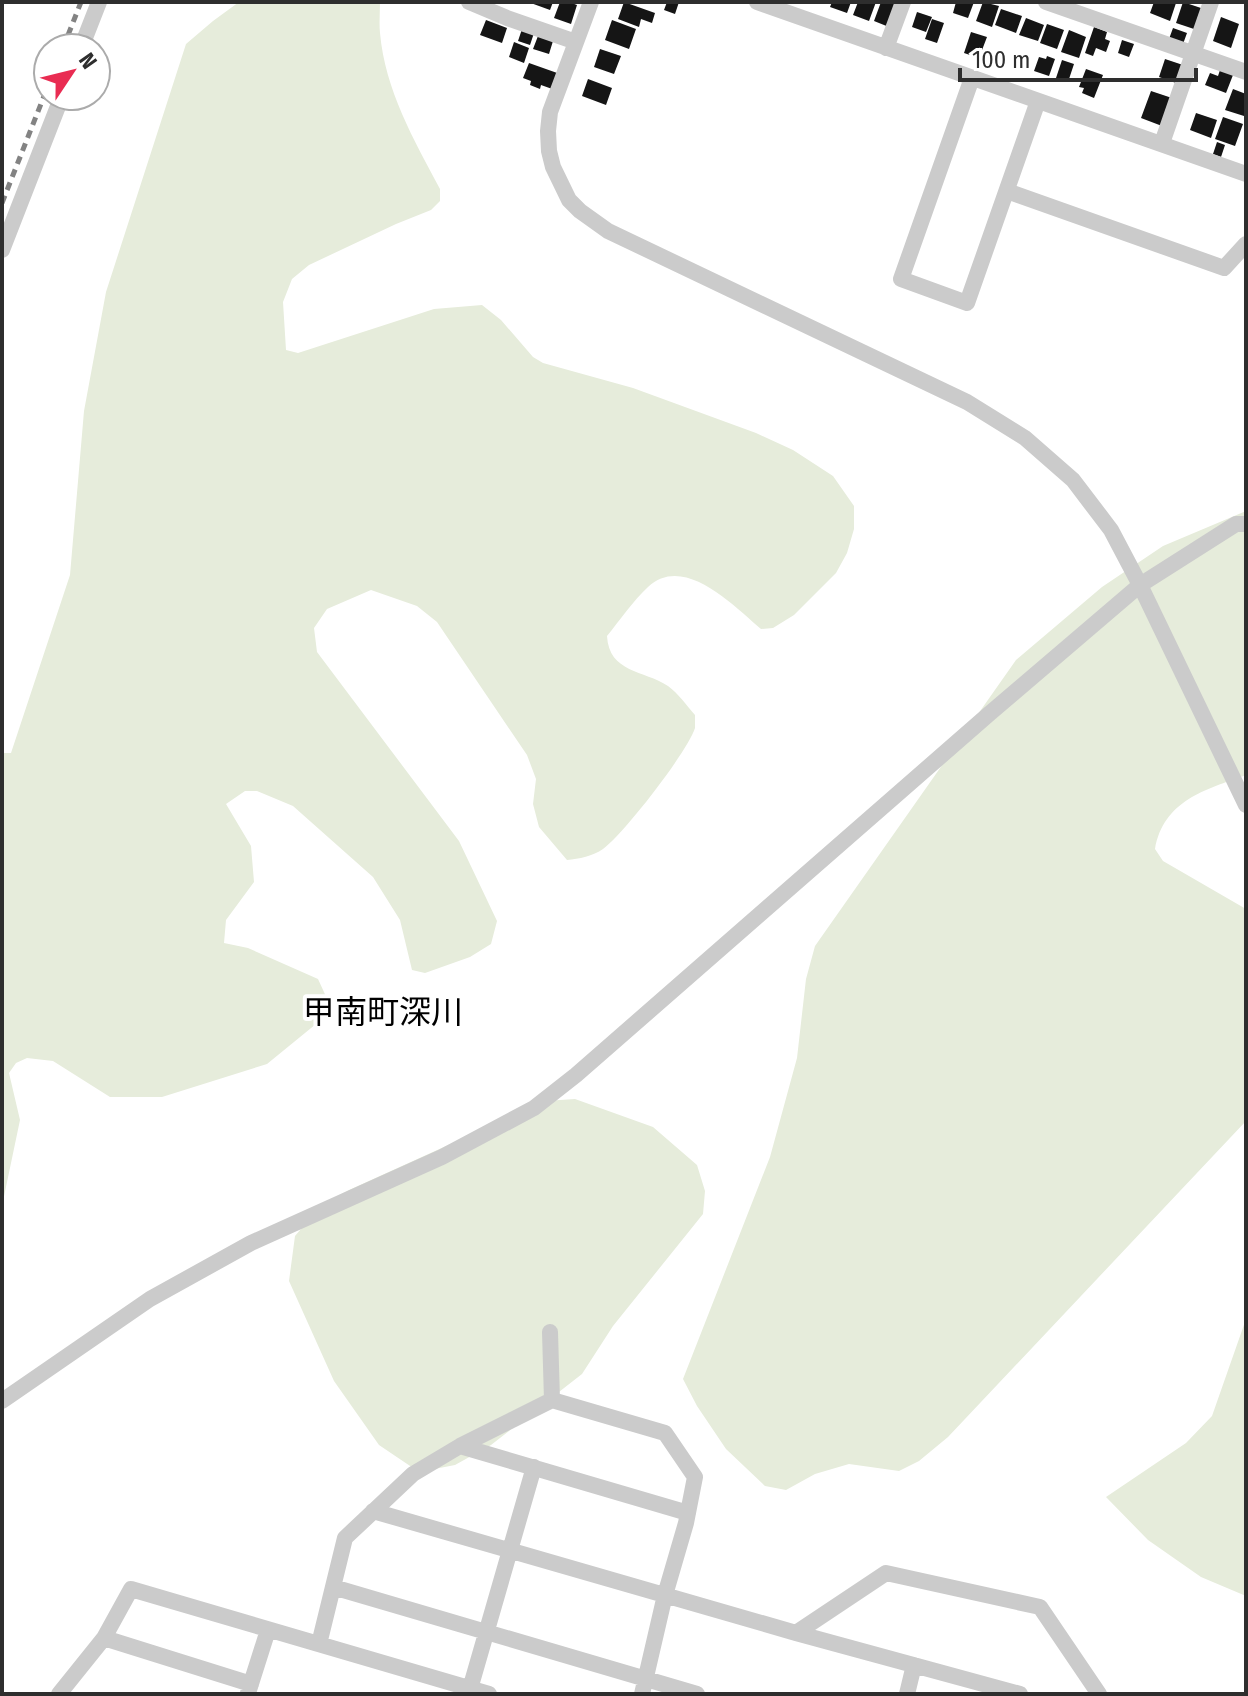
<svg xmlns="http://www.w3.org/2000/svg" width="1248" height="1696" viewBox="0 0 1248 1696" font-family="'Fira Sans Condensed','Noto Sans JP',sans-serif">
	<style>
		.green { fill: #e6ecdb }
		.building { fill: #151515 }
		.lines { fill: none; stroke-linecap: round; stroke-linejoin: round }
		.minor { stroke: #cbcbcb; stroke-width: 16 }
		.rail { stroke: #838383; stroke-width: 5; stroke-dasharray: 8 6; stroke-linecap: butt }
		.labels { text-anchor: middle; stroke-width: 8; stroke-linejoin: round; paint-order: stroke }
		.quarter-label { font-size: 32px; fill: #000; stroke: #fff }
	</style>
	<rect width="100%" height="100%" fill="#fff"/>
	<path class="green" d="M239,2H380C380,12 379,23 380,33C385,90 414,140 440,189V201L431,210L396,224L309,265L292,279L283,302L286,350L298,353L434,309L482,305L501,320L533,357L543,363L633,388L756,433L793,450L833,476L854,506V529L847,553L836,573L794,615L773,628L761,629C734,606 684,553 648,587C633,601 620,620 607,636C609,673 644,670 668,686C678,693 687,706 695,715C695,717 695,726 695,728C688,751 623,835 603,849C593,856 579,859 567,860L539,827L533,804L536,779L527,755L437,622L417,606L371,590L327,609L314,628L317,652L459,841L497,921L491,944L470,957L425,973L412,970L400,920L373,877L293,806L257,791H245L226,804L251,846L254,882L226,920L224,943L248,948L318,979L329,1003L324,1014L316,1024L267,1064L162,1097H110L53,1061L27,1058L16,1063L9,1073L20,1120L2,1206V753H11L70,575L84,411L106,292L186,44L213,21Z
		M1246,511V775C1205,790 1164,800 1155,849L1163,861L1246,909V1121L948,1437L919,1461L899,1471L849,1464L815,1474L786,1490L765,1486L726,1449L697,1406L683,1379L770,1157L797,1058L806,979L815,946L1016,660L1102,587L1163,546Z
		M575,1099L653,1127L697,1165L705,1191L703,1214L613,1326L582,1374L491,1445L455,1465L419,1472L379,1445L334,1381L289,1281L295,1236L322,1204L349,1190L545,1101Z
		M1246,1319V1596L1201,1577L1148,1540L1106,1497L1186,1443L1212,1416Z"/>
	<path class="building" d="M528,2H553L550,10Z
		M560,2H569L577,5L571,24L554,18Z
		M624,2L655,13L652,23L641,19L639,27L618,19Z
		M667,2H679L675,14L664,10Z
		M832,2H851L847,13L830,7Z
		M858,2H876L869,21L853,15Z
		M881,2L897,3L889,27L874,21Z
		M956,2H974L968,18L953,13Z
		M983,2L999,6L992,27L976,21Z
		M1154,2L1176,3L1170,21L1150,13Z
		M1183,2L1204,9L1197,30L1176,23Z
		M1001,9L1022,16L1016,33L995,25Z
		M917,12L932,17L926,32L912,27Z
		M1221,17L1239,24L1231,48L1213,41Z
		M1026,18L1044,25L1038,41L1019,35Z
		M932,19L944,23L937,43L925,39Z
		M486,20L507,28L502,43L480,35Z
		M612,20L636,29L629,49L605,40Z
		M1047,24L1064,30L1057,49L1040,43Z
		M1094,27L1107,32L1105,39L1110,41L1106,52L1096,48L1093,56L1085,53Z
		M1173,28L1187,33L1183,44L1169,39Z
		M522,29L534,33L530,45L518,41Z
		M1069,30L1086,37L1079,58L1061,52Z
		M971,32L987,37L979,58L964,53Z
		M538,36L553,41L549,54L533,49Z
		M1122,40L1134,44L1129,57L1118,53Z
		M514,42L529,48L524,63L509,57Z
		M600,49L621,56L614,74L594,67Z
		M1047,56L1055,59L1049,76L1034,71L1039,57L1046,59Z
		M1165,59L1183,65L1176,83L1159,77Z
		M1062,60L1074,64L1068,82L1056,78Z
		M529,63L560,74L555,90L541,85L540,89L530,85L531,81L523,78Z
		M1086,69L1103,75L1094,98L1082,93L1084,88L1079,87Z
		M1220,70L1233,75L1226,93L1205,85L1210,73L1218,76Z
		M588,79L612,88L606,105L582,96Z
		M1233,89L1246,94V110L1244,116L1225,110Z
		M1151,91L1172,98L1162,126L1141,118Z
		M1196,113L1217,120L1211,138L1190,130Z
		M1223,117L1243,124L1235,146L1215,139Z
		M1217,142L1225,145L1221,157L1213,154Z"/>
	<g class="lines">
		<path class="minor" d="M469,2L507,18L576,42
			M591,2L550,112L548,131L549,151L553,167L569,200L580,211L608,231L967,402L1025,438L1073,480L1111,530L1140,585L1246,805
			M757,2L1246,174
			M1046,2L1246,72
			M81,48L99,2
			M886,48L903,2
			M972,78L901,279L967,303L1038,101
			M1162,143L1211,2
			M1007,191L1224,268L1246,244
			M2,250L62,96
			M550,1332L552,1400
			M2,1401L150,1299L251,1243L442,1157L534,1108L576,1075L989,714L1140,585L1236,524H1246
			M460,1446L688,1513
			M373,1511L796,1633L1020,1694
			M333,1587L697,1694
			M796,1633L886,1573L1040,1607L1099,1694
			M104,1638L251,1684
			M319,1644L345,1538L413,1474L460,1446L552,1400L665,1433L695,1477L686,1523L665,1595L642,1694
			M470,1689L534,1467
			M248,1693L268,1630
			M59,1694L104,1638L131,1589L489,1694
			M907,1694L914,1665"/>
		<path class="rail" d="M63,48L81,2
			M2,203L48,86"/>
	</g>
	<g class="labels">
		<g class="quarter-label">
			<text x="383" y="1023">甲南町深川</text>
		</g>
	</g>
	<rect width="1248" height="1696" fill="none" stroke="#2e2e2e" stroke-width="8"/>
	<g transform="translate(72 72) rotate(55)"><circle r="38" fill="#ffffff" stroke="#ababab" stroke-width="2"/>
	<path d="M0-6L14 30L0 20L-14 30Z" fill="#e92c52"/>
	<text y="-12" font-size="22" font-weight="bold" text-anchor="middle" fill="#2e2e2e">N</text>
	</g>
	<path d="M960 68v12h236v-12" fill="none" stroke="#2e2e2e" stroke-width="4"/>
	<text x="972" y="68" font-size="24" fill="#2e2e2e" stroke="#ffffff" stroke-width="6" paint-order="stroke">100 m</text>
</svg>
